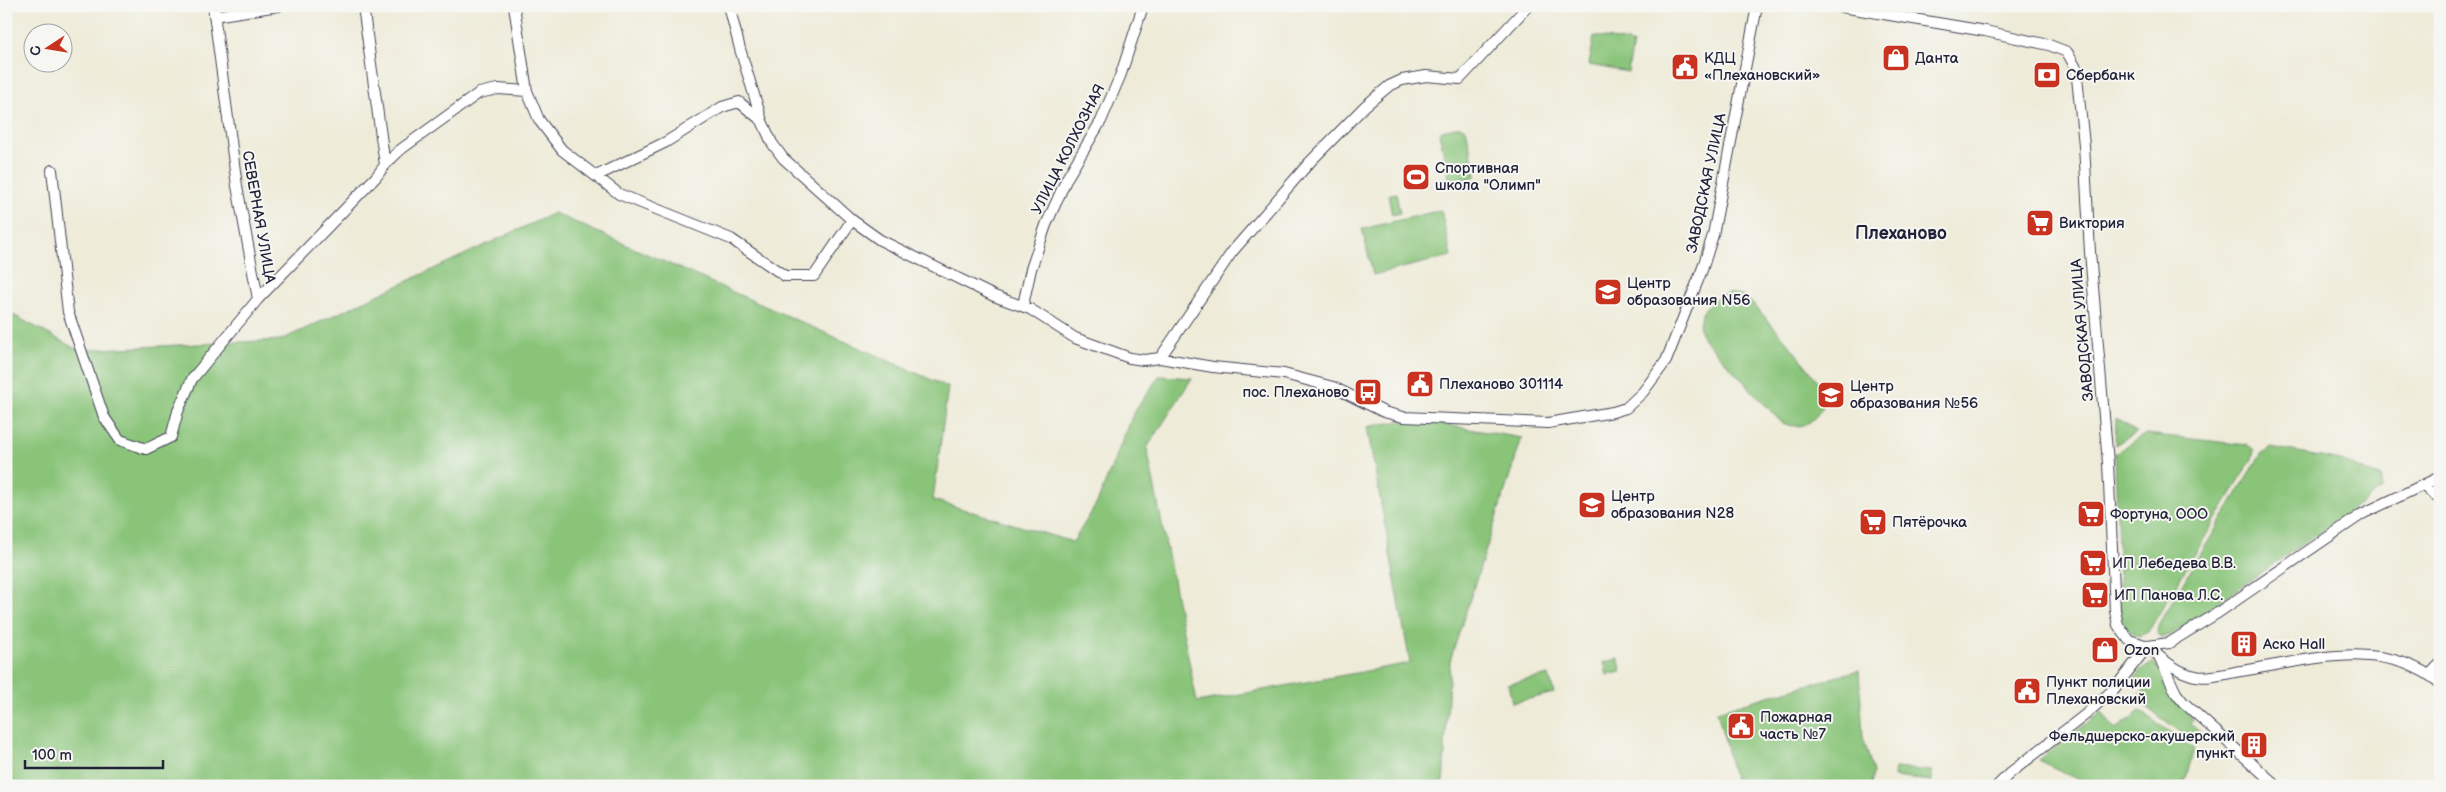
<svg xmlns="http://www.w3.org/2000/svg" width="2446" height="792" viewBox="0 0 2446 792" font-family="'Balsamiq Sans',sans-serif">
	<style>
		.green { fill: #89c479; stroke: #56735a }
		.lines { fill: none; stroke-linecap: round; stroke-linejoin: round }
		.street-casing { stroke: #414053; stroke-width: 12 }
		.street { stroke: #fff; stroke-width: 10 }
		.labels { text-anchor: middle; stroke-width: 4; stroke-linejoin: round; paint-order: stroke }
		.poi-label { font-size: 15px; fill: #22223b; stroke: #f6f6f2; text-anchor: start }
		.street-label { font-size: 15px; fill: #22223b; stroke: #f6f6f2 }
		.quarter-label { font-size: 18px; font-weight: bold; fill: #22223b; stroke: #f6f6f2 }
	</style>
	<rect width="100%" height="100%" fill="#f6f6f2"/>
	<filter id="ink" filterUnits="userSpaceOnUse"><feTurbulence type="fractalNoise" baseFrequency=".02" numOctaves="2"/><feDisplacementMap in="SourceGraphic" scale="10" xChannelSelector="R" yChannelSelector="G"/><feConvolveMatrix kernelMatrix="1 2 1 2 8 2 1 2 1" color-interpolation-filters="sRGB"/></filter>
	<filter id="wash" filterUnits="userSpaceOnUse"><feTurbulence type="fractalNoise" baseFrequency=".0096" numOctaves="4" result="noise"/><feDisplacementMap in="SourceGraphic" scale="20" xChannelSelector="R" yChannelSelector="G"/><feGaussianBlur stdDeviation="1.12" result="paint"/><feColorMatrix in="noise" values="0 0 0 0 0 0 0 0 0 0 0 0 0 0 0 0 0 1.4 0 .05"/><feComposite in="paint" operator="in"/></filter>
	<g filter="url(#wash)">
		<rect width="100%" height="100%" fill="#eeebd8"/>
		<path class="green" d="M1594,36L1633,43L1628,72L1589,65Z
			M1460,126L1466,129L1476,175L1474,177L1454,182L1449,178L1439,133L1441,130Z
			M1396,193L1400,213L1392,215L1388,195Z
			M1441,210L1451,256L1373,275L1362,229Z
			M554,213L948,387L933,500L1073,542L1097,503L1133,414L1159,376L1192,378L1147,448L1197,702L1410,663L1367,427L1411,419L1522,438L1450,661L1443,786H6V311L78,350L281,340Z
			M1726,294C1735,293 1741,295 1748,300C1761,310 1822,381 1825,395C1826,405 1818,415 1811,421C1802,428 1791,427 1781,422L1704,339C1691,320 1707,300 1726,294Z
			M2116,418L2136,432L2115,445Z
			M2146,434L2248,445L2254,451L2252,459L2154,622L2148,632L2139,636C2127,633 2123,624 2120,613L2115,453Z
			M2271,447L2336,459L2381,477V490L2171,635L2161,637L2157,632L2159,623L2256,462L2262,453Z
			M1619,659L1621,672L1607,675L1604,662Z
			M2154,662L2165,679L2171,693L2194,720L2191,724L2204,736V742L2199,743L2190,739L2136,699L2146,687L2135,678L2140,671Z
			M1859,670L1863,737L1873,772L1871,786H1736L1717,711Z
			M1549,675L1554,693L1512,703L1508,684Z
			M2140,711L2194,749L2184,786H2092L2038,760L2102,712L2115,730Z
			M1895,768L1932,771V781L1894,777Z"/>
	</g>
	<g filter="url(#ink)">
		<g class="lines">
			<defs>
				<path id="street" d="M213,6L237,186L258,299
					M363,6L385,165
					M514,6L527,91L539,120L562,150L619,194L731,239L785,276H814L852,220
					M729,6L740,49L762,121L772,143L783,158L852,220L880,240L994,296L1030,309L1075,338L1130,358L1144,360L1160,358L1213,367L1284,374L1333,387L1384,412L1403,417L1548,423L1613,412L1626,408L1643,392L1666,361L1702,270L1713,235L1757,6
					M1836,6L1985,31L2049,45L2067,52L2076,68L2084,145L2090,252L2108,463L2115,610L2118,625L2129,640L2148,646L2169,643L2216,614L2362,514L2440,477
					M214,16L279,6
					M52,170L68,312L104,417L120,440L146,449L171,437L178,411L192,379L258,299L376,177L385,165L400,150L479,93L498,89L527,91
					M596,176L666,142L722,107L739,102L761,120
					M1023,305L1031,269L1046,225L1067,178L1101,121L1121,74L1143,6
					M1160,358L1232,252L1309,163L1365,106L1389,86L1402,80L1426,76L1460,79L1528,6
					M2424,485L2440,500
					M2148,646C2160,658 2178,673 2196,676C2209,679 2228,673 2241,671C2307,661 2383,636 2440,683
					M2160,659L2176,693L2183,702L2277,786
					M2430,674L2440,664
					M1997,786L2010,773L2085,715L2114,689L2148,646"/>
			</defs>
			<use href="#street" class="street-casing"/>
			<use href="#street" class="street"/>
		</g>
	</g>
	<defs>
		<symbol id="shop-square" viewBox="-11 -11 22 22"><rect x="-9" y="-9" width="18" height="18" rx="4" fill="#c8321e" stroke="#f6f6f2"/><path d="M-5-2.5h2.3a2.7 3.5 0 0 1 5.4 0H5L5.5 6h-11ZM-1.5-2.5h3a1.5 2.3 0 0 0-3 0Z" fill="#fff"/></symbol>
		<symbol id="civic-square" viewBox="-11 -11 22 22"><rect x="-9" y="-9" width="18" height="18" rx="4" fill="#c8321e" stroke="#f6f6f2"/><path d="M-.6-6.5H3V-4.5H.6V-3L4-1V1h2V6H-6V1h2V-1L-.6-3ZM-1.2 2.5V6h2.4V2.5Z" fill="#fff"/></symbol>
		<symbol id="bank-square" viewBox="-11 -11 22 22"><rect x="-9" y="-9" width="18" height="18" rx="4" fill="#c8321e" stroke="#f6f6f2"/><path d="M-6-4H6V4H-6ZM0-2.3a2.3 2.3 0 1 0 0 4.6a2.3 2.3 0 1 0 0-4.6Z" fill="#fff"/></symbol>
		<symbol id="stadium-square" viewBox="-11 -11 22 22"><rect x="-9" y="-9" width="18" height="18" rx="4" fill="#c8321e" stroke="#f6f6f2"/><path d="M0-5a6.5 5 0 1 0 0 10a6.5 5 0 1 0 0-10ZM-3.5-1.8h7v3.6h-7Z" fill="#fff"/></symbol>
		<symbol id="supermarket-square" viewBox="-11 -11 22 22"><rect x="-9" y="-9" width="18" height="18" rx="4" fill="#c8321e" stroke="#f6f6f2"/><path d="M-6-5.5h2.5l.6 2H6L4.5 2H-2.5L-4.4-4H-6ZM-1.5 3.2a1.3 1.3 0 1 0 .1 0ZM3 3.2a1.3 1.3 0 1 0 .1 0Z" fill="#fff"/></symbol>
		<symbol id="school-square" viewBox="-11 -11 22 22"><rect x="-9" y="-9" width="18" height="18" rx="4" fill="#c8321e" stroke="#f6f6f2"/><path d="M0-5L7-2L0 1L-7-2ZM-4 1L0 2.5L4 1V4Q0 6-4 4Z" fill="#fff"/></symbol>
		<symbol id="bus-square" viewBox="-11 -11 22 22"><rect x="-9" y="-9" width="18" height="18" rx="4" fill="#c8321e" stroke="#f6f6f2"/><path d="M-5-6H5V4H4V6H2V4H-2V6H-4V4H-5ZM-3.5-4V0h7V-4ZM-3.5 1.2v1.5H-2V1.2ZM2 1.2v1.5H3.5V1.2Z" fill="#fff"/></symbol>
		<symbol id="building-square" viewBox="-11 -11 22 22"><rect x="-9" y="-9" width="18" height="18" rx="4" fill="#c8321e" stroke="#f6f6f2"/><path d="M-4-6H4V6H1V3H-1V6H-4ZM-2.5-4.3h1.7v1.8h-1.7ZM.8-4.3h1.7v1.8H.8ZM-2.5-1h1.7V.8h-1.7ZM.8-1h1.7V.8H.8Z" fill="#fff"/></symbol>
	</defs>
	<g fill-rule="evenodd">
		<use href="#shop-square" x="1880" y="42" width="32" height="32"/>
		<use href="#civic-square" x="1669" y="51" width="32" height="32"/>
		<use href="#bank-square" x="2031" y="59" width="32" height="32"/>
		<use href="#stadium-square" x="1400" y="161" width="32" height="32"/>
		<use href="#supermarket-square" x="2024" y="207" width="32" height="32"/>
		<use href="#school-square" x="1592" y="276" width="32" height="32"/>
		<use href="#civic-square" x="1404" y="368" width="32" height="32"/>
		<use href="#bus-square" x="1352" y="376" width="32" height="32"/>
		<use href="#school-square" x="1815" y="379" width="32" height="32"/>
		<use href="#school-square" x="1576" y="489" width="32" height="32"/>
		<use href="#supermarket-square" x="2075" y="498" width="32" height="32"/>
		<use href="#supermarket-square" x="1857" y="506" width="32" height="32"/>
		<use href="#supermarket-square" x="2077" y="547" width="32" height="32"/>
		<use href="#supermarket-square" x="2079" y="579" width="32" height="32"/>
		<use href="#building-square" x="2228" y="628" width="32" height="32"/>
		<use href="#shop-square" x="2089" y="634" width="32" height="32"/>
		<use href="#civic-square" x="2011" y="675" width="32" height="32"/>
		<use href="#civic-square" x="1725" y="710" width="32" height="32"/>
		<use href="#building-square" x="2238" y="729" width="32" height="32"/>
	</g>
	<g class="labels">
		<g class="poi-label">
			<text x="1704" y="63">КДЦ<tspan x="1704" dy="17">«Плехановский»</tspan></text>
			<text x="1915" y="63">Данта</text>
			<text x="2066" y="80">Сбербанк</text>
			<text x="1435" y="173">Спортивная<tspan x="1435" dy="17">школа "Олимп"</tspan></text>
			<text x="2059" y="228">Виктория</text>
			<text x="1627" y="288">Центр<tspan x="1627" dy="17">образования N56</tspan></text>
			<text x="1439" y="389">Плеханово 301114</text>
			<text x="1850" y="391">Центр<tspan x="1850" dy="17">образования №56</tspan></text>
			<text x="1349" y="397" text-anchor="end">пос. Плеханово</text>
			<text x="1611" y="501">Центр<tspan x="1611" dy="17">образования N28</tspan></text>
			<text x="2110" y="519">Фортуна, ООО</text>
			<text x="1892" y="527">Пятёрочка</text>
			<text x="2112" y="568">ИП Лебедева В.В.</text>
			<text x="2114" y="600">ИП Панова Л.С.</text>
			<text x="2263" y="649">Аско Hall</text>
			<text x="2124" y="655">Ozon</text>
			<text x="2046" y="687">Пункт полиции<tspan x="2046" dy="17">Плехановский</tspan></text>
			<text x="1760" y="722">Пожарная<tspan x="1760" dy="17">часть №7</tspan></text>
			<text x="2235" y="741" text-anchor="end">Фельдшерско-акушерский<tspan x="2235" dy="17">пункт</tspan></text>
		</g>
		<g class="street-label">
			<text transform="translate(1068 149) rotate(-63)" y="5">УЛИЦА КОЛХОЗНАЯ</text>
			<text transform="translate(1706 183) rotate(-78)" y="5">ЗАВОДСКАЯ УЛИЦА</text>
			<text transform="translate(259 217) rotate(80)" y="5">СЕВЕРНАЯ УЛИЦА</text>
			<text transform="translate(2082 330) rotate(-95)" y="5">ЗАВОДСКАЯ УЛИЦА</text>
		</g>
		<g class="quarter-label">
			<text x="1901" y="239">Плеханово</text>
		</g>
	</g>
	<rect width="2446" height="792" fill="none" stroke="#f6f6f2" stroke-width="25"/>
	<g transform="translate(48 48) rotate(258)"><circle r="24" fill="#f6f6f2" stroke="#a1a1a9"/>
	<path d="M0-4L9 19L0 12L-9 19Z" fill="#c8321e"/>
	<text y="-8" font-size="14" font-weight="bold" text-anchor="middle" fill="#22223b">С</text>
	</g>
	<path d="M25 760v8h138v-8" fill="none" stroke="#22223b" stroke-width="2.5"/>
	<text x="32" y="760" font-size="15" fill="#22223b" stroke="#f6f6f2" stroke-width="4" paint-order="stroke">100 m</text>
</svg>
